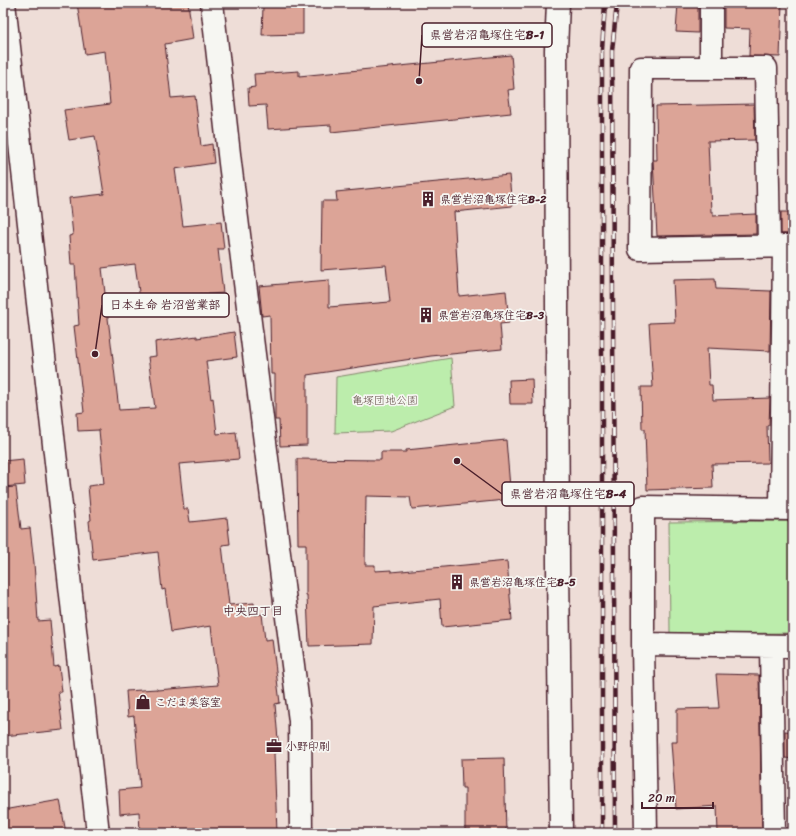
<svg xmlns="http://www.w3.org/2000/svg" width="796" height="836" viewBox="0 0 796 836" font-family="Sriracha,'Klee One',sans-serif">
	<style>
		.green { fill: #bcedac; stroke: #83866c }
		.building { fill: #dca497; stroke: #4a1f2b }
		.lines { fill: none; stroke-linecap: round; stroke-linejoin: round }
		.minor-casing { stroke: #4a1f2b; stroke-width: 25 }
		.tertiary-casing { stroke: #4a1f2b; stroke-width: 25 }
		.minor { stroke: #f6f6f2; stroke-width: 22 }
		.tertiary { stroke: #f6f6f2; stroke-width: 22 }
		.rail-casing { stroke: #4a1f2b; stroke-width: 4.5 }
		.rail { stroke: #f6f6f2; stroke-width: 3; stroke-dasharray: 9; stroke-linecap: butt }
		.labels { text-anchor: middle; stroke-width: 3.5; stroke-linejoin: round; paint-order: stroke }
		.poi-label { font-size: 11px; font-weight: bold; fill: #4a1f2b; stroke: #f6f6f2; text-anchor: start }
		.park-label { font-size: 11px; fill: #66524b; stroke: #f6f6f2 }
		.neighbourhood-label { font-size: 12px; font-weight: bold; fill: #4a1f2b; stroke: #f6f6f2 }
		.leader { fill: none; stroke: #4a1f2b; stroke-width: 1.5 }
		.callout-dot { fill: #4a1f2b; stroke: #f6f6f2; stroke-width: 1.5 }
		.callout { fill: #f6f6f2; stroke: #4a1f2b; stroke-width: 1.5 }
		.callout-label { font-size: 12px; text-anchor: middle; font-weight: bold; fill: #4a1f2b }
	</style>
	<rect width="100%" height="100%" fill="#eeddd7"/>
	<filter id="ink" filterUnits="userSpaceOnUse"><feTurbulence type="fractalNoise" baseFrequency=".025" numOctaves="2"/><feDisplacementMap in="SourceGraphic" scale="8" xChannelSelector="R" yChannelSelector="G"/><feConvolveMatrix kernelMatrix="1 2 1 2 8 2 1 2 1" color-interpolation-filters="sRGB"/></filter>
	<g filter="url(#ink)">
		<path class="green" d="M451,358L455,406L391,431L335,433L336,377Z
			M793,521V633L670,634L669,522Z"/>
		<path class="building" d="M77,3H188L193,39L165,44L171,98L195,96L201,146L212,144L214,163L175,169L183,226L221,222L224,249H218L223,293L140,299L135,264L102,268L119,410L155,408L148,357L156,356L155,342L197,336V338L234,332L237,357L206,361L211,399L213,398L217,434L236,432L239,459L179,464L184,509H188L190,522L227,518L230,544L222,545L229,605L254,603L255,615L262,614L265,640L272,639L280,703L275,704L279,752L274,753L277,833H140L139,812L120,814L119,790L140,788L134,716L128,717L126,691L157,689V690L218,685L211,626L171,632L165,589L162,590L158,552L93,560L89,521L91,520L88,486L104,484L99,430L78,431L77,413L84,412L74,326L79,325L75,265H71L69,236L73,235L69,198L104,194L95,136L69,140L64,110L110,104L105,51L85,54Z
			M678,3H698V33L676,32Z
			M724,3H782L780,57L749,56L750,29L724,28Z
			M263,6H303V34L262,35Z
			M511,55L514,89L508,90L511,113L331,132V125L268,129L266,105L249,106L248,88L255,87L254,74L299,71V76Z
			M754,104L755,140L708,141L711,212H713V216L756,214V234L657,236L653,160H657L656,106Z
			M509,175L512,206L454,212L459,296L506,291L509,323L500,324L502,349L431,356L307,375V445L280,446L279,420H275V374H271L270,315L262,316L259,286L329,280V307L390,302L386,265L321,270L322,201H337L336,192Z
			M781,212H793V234H781Z
			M715,279L716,289L771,291L770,351L707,348L709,385H712L713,400L770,398L769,425L767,426L768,463L712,464L713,488L647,490L645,429H642L641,387H653L649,323L675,322L673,280Z
			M532,379L533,404H510L509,380Z
			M506,440L511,499L495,501L412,509L410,497L366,496L365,565H375V571L391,570V572L507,561L512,620L442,627L440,599L374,606L373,644L309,646L307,595H306V544H298L297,459L381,460V452H406V450Z
			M23,459L25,485L3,487V461Z
			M16,487L21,529L30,528L34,563L38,621L50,620L54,667L59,666L62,692H58L63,730L3,736V488Z
			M716,674L759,675L762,833H718L717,806L676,809L671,742H677V709L719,708Z
			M785,731L793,732V759L785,758Z
			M504,758L506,833H465V788H462L461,759Z
			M60,800L66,833H3V810Z"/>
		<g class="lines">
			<defs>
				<path id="minor" d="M212,3L230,163L300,721L301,833
					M558,3L556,50L558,564L561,833
					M711,3V68H641L640,249L793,246
					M711,68H766L769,246
					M781,508L784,246
					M643,644L793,646
					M771,646L774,833
					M646,833L643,644V507L793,509"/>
				<path id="tertiary" d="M4,3L98,833"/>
			</defs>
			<use href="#minor" class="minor-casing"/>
			<use href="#tertiary" class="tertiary-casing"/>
			<use href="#minor" class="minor"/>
			<use href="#tertiary" class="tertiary"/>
			<defs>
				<path id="rail" d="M602,833V50L605,3
					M615,833L612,51L617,3"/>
			</defs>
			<use href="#rail" class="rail-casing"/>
			<use href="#rail" class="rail"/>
		</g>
	</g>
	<defs>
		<symbol id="building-bare" viewBox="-9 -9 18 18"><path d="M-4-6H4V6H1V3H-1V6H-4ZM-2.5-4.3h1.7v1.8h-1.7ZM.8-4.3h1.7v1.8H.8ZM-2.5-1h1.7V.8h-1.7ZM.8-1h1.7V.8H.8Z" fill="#4a1f2b" stroke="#f6f6f2" stroke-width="2.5" paint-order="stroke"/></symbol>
		<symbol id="shop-bare" viewBox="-9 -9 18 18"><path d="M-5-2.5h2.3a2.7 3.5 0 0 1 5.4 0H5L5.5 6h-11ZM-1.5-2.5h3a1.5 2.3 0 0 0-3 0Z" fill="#4a1f2b" stroke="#f6f6f2" stroke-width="2.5" paint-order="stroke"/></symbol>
		<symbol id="office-bare" viewBox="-9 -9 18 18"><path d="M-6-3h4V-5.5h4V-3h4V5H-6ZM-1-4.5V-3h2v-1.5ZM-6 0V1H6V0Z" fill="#4a1f2b" stroke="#f6f6f2" stroke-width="2.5" paint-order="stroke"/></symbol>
	</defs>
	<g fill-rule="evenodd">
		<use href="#building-bare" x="417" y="188" width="22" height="22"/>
		<use href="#building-bare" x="415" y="304" width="22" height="22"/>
		<use href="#building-bare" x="446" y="571" width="22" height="22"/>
		<use href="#shop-bare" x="132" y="691" width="22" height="22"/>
		<use href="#office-bare" x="263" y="735" width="22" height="22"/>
	</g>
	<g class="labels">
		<g class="poi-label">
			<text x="440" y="203">県営岩沼亀塚住宅B-2</text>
			<text x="438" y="319">県営岩沼亀塚住宅B-3</text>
			<text x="469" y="586">県営岩沼亀塚住宅B-5</text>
			<text x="155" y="706">こだま美容室</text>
			<text x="286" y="750">小野印刷</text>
		</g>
		<g class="park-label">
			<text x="385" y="404">亀塚団地公園</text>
		</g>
		<g class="neighbourhood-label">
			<text x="253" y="615">中央四丁目</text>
		</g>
	</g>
	<path class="leader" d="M419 81L422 35M95 354L102 305M457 461L502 494"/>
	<g class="callout-dot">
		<circle cx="419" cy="81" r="4"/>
		<circle cx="95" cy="354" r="4"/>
		<circle cx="457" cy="461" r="4"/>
	</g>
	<g class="callout">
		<rect x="422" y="23" width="130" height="24" rx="4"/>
		<rect x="102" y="293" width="127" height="24" rx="4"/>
		<rect x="502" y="482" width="132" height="24" rx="4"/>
	</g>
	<g class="callout-label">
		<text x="487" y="39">県営岩沼亀塚住宅B-1</text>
		<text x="165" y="309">日本生命 岩沼営業部</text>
		<text x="568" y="498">県営岩沼亀塚住宅B-4</text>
	</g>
	<rect width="796" height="836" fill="none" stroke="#f6f6f2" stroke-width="16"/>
	<rect x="8" y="8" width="780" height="820" fill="none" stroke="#4a1f2b" stroke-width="1.5" filter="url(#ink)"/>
	<path d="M642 802v6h71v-6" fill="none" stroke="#4a1f2b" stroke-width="2"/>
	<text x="648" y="802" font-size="12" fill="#4a1f2b" stroke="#f6f6f2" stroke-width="3" paint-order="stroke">20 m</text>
</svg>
